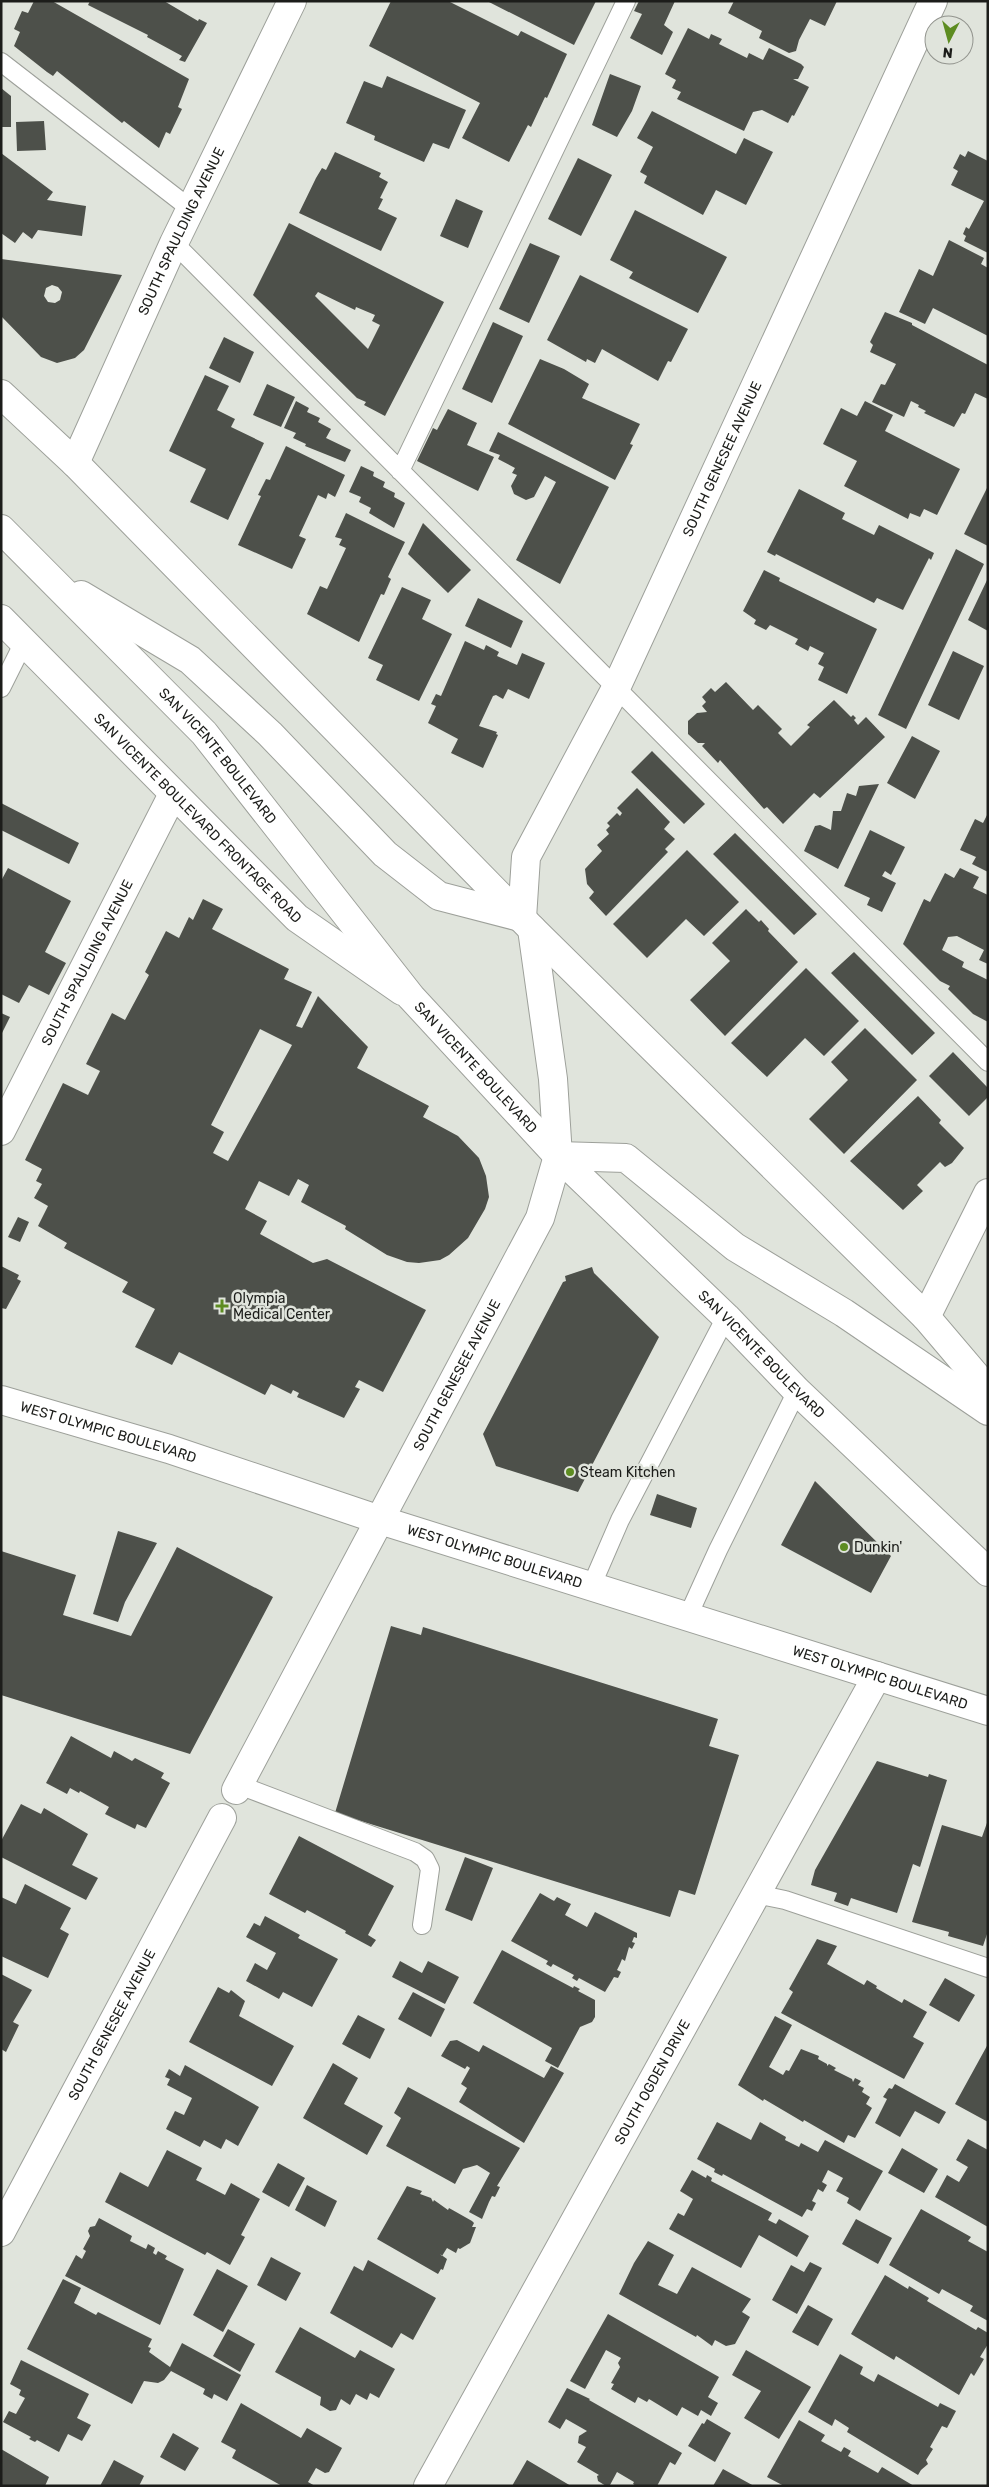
<svg xmlns="http://www.w3.org/2000/svg" width="989" height="2487" viewBox="0 0 989 2487" font-family="Rubik,sans-serif">
	<style>
		.building { fill: #4d504a; fill-rule: evenodd }
		.lines { fill: none; stroke-linecap: round; stroke-linejoin: round }
		.service-casing { stroke: #9da09a; stroke-width: 20 }
		.minor-casing { stroke: #9da09a; stroke-width: 30 }
		.primary-casing { stroke: #9da09a; stroke-width: 30 }
		.service { stroke: #fff; stroke-width: 18 }
		.minor { stroke: #fff; stroke-width: 28 }
		.primary { stroke: #fff; stroke-width: 28 }
		.poi-dot { fill: #5d8c21; stroke: #e0e4dc; stroke-width: 2 }
		.labels { text-anchor: middle; stroke-width: 5; stroke-linejoin: round; paint-order: stroke }
		.street-label { font-size: 14px; fill: #1c1d1a; stroke: #e0e4dc }
		.poi-label { font-size: 14px; fill: #1c1d1a; stroke: #e0e4dc; text-anchor: start }
	</style>
	<rect width="100%" height="100%" fill="#e0e4dc"/>
	<path class="building" d="M34,1H52L189,79L178,107L182,109L170,134L166,132L159,148L124,121L122,123L57,71L53,76L47,72L14,46L20,32L14,29L22,11L28,13Z
		M90,1H164L198,21L199,19L207,23L185,62L179,60L182,56L147,37L148,35L88,5Z
		M391,1H448L518,36L521,31L567,54L547,98L545,97L531,127L528,125L509,162L462,138L480,103L369,46Z
		M487,1H596L574,45Z
		M639,1H675L664,25L673,32L662,55L630,38L642,14L634,11Z
		M734,1H837L825,26L810,19L799,40L796,51L789,53L759,38L762,31L728,13Z
		M688,28L709,39L711,34L722,39L719,44L747,58L749,53L763,60L769,48L801,64L804,67L798,79H793L809,87L794,116L792,115L788,123L762,110L753,112L744,131L677,99L681,92L672,88L676,80L665,74Z
		M610,74L641,86L632,111L617,137L592,125Z
		M387,76L466,110L449,149L433,143L424,162L374,140L375,136L346,123L364,81L382,88Z
		M1,88L11,96V127H1Z
		M652,111L736,154L744,138L773,152L746,205L716,190L703,215L644,183L647,176L640,172L653,147L637,138Z
		M44,121L46,150L17,151L16,122Z
		M968,151L988,161V253L964,241L966,236L963,234L966,227L969,229L984,201L951,185L958,171L953,168L960,154L965,157Z
		M335,152L381,173L379,177L388,182L380,198L383,199L378,209L397,218L381,251L299,213L316,178L322,168L326,170Z
		M1,153L53,192L47,200L86,206L82,236L38,230L32,239L23,232L15,243L1,233Z
		M578,158L612,175L581,236L548,219Z
		M456,199L483,211L468,248L440,236Z
		M635,210L727,257L698,313L629,278L633,272L610,260Z
		M289,223L444,302L385,416L364,405L366,402L357,398L253,295ZM318,292L355,310L356,307L375,315L372,321L380,325L368,349L315,296Z
		M949,240L984,258L981,264L988,268V336L933,308L925,324L899,312L919,269L933,276Z
		M530,243L560,256L529,323L499,309Z
		M1,259L122,275L84,350L75,358L57,363L41,357L1,316ZM52,285L58,287L62,292L60,300L55,303L48,302L44,296L46,288Z
		M580,275L688,329L671,362L668,361L658,381L602,349L595,363L587,359L586,362L547,340Z
		M885,312L912,323V325L988,365V399L975,393L965,414L962,413L954,427L924,413L926,411L918,407L919,405L911,401L904,417L872,402L881,384L885,385L896,364L870,352L873,345L870,342Z
		M493,322L523,336L492,403L462,389Z
		M224,337L254,352L240,383L209,368Z
		M540,359L564,369L589,384L582,398L640,424L630,444L633,445L615,480L508,424Z
		M205,375L229,386L217,410L235,419L231,427L264,443L228,520L190,502L206,469L169,451Z
		M267,384L295,397L281,427L253,415Z
		M296,401L309,408L307,412L320,418L318,422L331,429L326,438L351,450L345,462L305,446L306,444L293,438L296,433L284,428Z
		M865,401L893,415L885,431L960,469L937,515L924,509L920,517L910,513L908,519L844,486L857,461L823,444L841,408L857,416Z
		M448,409L477,423L467,445L494,457L478,491L417,461L433,428L437,430Z
		M498,432L609,487L560,584L516,560L556,482L545,476L534,497L526,500L514,494L511,486L517,475L512,473L515,468L498,459L500,455L489,451Z
		M286,446L345,475L335,497L328,493L326,499L318,495L299,536L306,539L292,569L238,545L261,496L258,495L266,479L270,480Z
		M361,466L374,472L373,476L385,482L383,487L395,493L394,497L405,503L394,528L369,513L371,508L359,502L361,497L349,492Z
		M988,486V546L964,534Z
		M799,489L845,513L842,519L874,535L879,525L934,553L931,560L929,558L903,610L877,598L874,603L776,554L775,556L767,552Z
		M346,513L405,542L388,577L391,579L384,595L381,594L359,642L307,614L320,586L327,589L346,548L339,545L342,539L335,537Z
		M423,523L471,570L448,593L408,554Z
		M956,549L984,564L906,729L878,715Z
		M764,570L780,578L779,581L877,629L847,694L818,680L824,667L818,664L824,653L810,646L808,651L795,644L798,639L770,625L766,630L754,624L756,620L743,611Z
		M988,578V631L968,620Z
		M402,587L431,600L422,619L452,634L419,701L376,680L383,665L368,658Z
		M478,598L523,621L511,648L465,626Z
		M465,641L484,650L486,645L499,652L497,656L517,665L522,653L545,663L529,699L508,689L503,699L496,695L493,696L479,726L497,732L496,734L498,735L483,768L451,753L458,739L428,723L436,706L431,704L436,694L441,696Z
		M953,651L984,666L959,720L928,705Z
		M726,682L753,710L758,705L782,729L778,733L791,746L810,727L807,725L834,700L851,717L853,715L856,718L854,720L858,725L866,717L885,737L820,798L814,793L783,824L767,807L764,809L720,760L718,763L702,746L705,743H698L688,734V721L697,713L707,712L702,706L706,702L702,697L711,688L715,692Z
		M912,736L940,751L915,799L887,783Z
		M652,751L705,804L684,824L631,772Z
		M879,784L838,869L804,851L815,826L820,825L831,830L833,811H841L847,793L856,796L859,786Z
		M637,788L670,822L664,829L675,839L665,849L668,852L606,916L589,898L594,892L587,884L585,869L602,851L597,845L609,834L606,830L610,826L607,823L617,813L620,816L622,813L617,808Z
		M1,803L79,843L69,864L1,830Z
		M988,813V872L972,864L976,857L960,850L975,819L983,823Z
		M870,830L905,847L891,875L885,871L882,876L896,883L882,912L867,905L870,898L844,886Z
		M735,833L817,914L794,935L713,854Z
		M687,850L739,902L704,936L686,919L647,958L613,924Z
		M8,868L71,901L45,952L66,963L49,995L29,985L19,1003L1,994V881Z
		M960,868L979,877L973,888L988,895V964L979,960L984,950L957,936L948,937L942,950L964,962L962,967L988,980V1022L973,1014L948,989L950,986L940,981L903,944L924,899L930,902L945,873L954,878Z
		M203,899L223,909L212,929L289,969L284,979L312,992L296,1026L302,1028L318,996L368,1047L357,1068L429,1106L423,1117L458,1136L479,1158L486,1176L489,1197L485,1209L468,1238L449,1255L440,1260L419,1263L407,1262L387,1255L345,1229L346,1226L301,1202L309,1185L298,1179L289,1196L259,1181L245,1209L267,1221L260,1234L313,1263L327,1259L426,1310L383,1392L359,1380L355,1387L360,1389L344,1418L297,1397L299,1393L293,1390L291,1394L271,1384L265,1395L179,1352L172,1365L135,1347L155,1309L122,1292L128,1282L64,1248L67,1243L38,1226L48,1206L34,1198L42,1184L36,1181L42,1169L25,1160L63,1083L88,1095L100,1071L86,1064L112,1013L125,1020L149,975L145,972L166,931L179,938L189,917L193,920ZM260,1029L292,1045L228,1161L213,1153L224,1132L211,1125Z
		M746,909L759,922L761,920L769,929L768,931L798,962L725,1036L690,1000L730,961L712,943Z
		M854,952L935,1033L912,1055L831,973Z
		M806,968L859,1021L824,1056L805,1038L767,1077L731,1043Z
		M1,1013L10,1017L1,1035Z
		M865,1028L917,1080L844,1154L809,1119L848,1080L831,1062Z
		M953,1052L988,1088V1097L969,1116L929,1076Z
		M918,1096L941,1120L939,1123L964,1148L952,1163L945,1167L940,1162L917,1185L923,1191L903,1210L850,1161Z
		M18,1217L29,1222L20,1242L8,1237Z
		M1,1266L19,1275L17,1279L21,1281L6,1309L1,1308Z
		M592,1267L594,1273L659,1337L578,1492L496,1466L483,1434L563,1282L566,1281L565,1276Z
		M815,1481L891,1556L871,1593L781,1545Z
		M657,1494L697,1508L691,1528L650,1515Z
		M118,1531L157,1543L125,1602L118,1622L93,1614Z
		M177,1547L273,1597L190,1754L1,1695V1551L76,1575L63,1615L131,1636Z
		M391,1626L421,1635L423,1627L718,1719L709,1746L739,1755L695,1895L679,1890L670,1917L335,1813Z
		M71,1736L111,1758L114,1751L132,1761L135,1758L164,1773L161,1778L170,1783L146,1828L137,1824L135,1829L105,1814L109,1807L80,1791L79,1793L70,1788L67,1794L46,1783Z
		M877,1761L928,1777L929,1774L947,1780L920,1867L913,1864L897,1913L851,1898L848,1906L834,1901L837,1893L811,1885L815,1870Z
		M21,1804L41,1814L44,1808L88,1834L72,1865L98,1878L86,1900L1,1857V1841Z
		M988,1820V1931L983,1946L948,1936L949,1932L912,1922L942,1825L982,1837Z
		M299,1836L394,1886L368,1935L376,1940L371,1947L345,1933L346,1931L307,1910L305,1913L269,1894Z
		M465,1857L493,1868L472,1921L445,1910Z
		M25,1884L71,1908L60,1929L69,1934L48,1978L1,1956V1897L16,1904Z
		M540,1893L554,1901L557,1897L571,1904L565,1915L587,1927L595,1912L637,1933V1938L634,1937L632,1942L635,1943L632,1949L629,1947L625,1961L622,1959L620,1964L617,1970L621,1972L618,1978L614,1977L605,1992L579,1978L577,1981L572,1978L574,1975L553,1964L551,1967L546,1964L548,1961L511,1941Z
		M265,1916L300,1935L298,1938L338,1959L312,2007L283,1992L279,1999L246,1981L255,1963L267,1970L276,1953L246,1937L254,1923L260,1926Z
		M817,1939L837,1946L827,1964L864,1985L867,1980L877,1986L876,1988L902,2003L904,1999L927,2012L913,2037L924,2043L904,2079L781,2013L793,1992L789,1989Z
		M502,1950L573,1988L574,1986L580,1989L578,1991L595,2000V2017L592,2022L580,2027L558,2068L545,2061L552,2048L473,2003Z
		M400,1961L422,1973L428,1961L459,1977L445,2004L392,1977Z
		M1,1974L32,1990L13,2022L19,2025L6,2052L1,2049Z
		M945,1978L975,1995L959,2022L929,2005Z
		M218,1987L229,1993L231,1990L245,2001L239,2016L294,2046L272,2086L189,2042Z
		M413,1992L445,2009L431,2037L398,2019Z
		M358,2015L385,2029L370,2059L342,2044Z
		M775,2016L792,2025L769,2067L783,2075L786,2070L789,2071L801,2049L819,2056L818,2059L827,2064V2066L829,2064L836,2068L834,2070L852,2079L853,2082L855,2078L861,2081L858,2085L864,2088L862,2092L870,2097L866,2104L872,2108L855,2138L848,2135L844,2143L804,2120L803,2122L764,2099L763,2101L738,2085Z
		M457,2040L479,2052L483,2045L544,2078L551,2066L564,2073L524,2143L459,2102L467,2088L461,2084L470,2068L467,2066L465,2069L441,2056L450,2041Z
		M988,2044V2122L955,2104Z
		M333,2063L358,2078L344,2104L383,2126L367,2155L303,2118Z
		M185,2065L259,2107L238,2146L226,2139L221,2149L204,2140L200,2147L166,2129L175,2111L184,2115L192,2098L167,2085L170,2079L165,2077L169,2069L180,2076Z
		M895,2084L946,2112L939,2124L915,2111L900,2137L875,2123L887,2099L883,2097L889,2088L892,2089Z
		M408,2087L520,2148L497,2186L500,2187L495,2197L492,2196L489,2202L482,2219L469,2212L490,2173L477,2165L463,2169L455,2184L386,2146L401,2118L394,2113Z
		M717,2122L751,2140L760,2122L786,2137L785,2140L799,2147L801,2143L818,2152L825,2140L883,2171L860,2211L847,2203L849,2198L836,2191L843,2178L828,2170L822,2182L827,2185L823,2192L818,2189L812,2201L816,2203L812,2211L807,2209L802,2217L723,2174L722,2176L714,2172L715,2169L697,2159Z
		M968,2139L988,2150V2227L935,2197L947,2175L959,2182L968,2167L956,2160Z
		M902,2148L938,2169L924,2193L888,2173Z
		M167,2150L202,2168L196,2180L225,2195L231,2183L260,2199L241,2235L245,2237L230,2265L207,2252L205,2255L105,2202L120,2172L148,2187Z
		M278,2163L305,2178L289,2207L262,2192Z
		M692,2170L706,2178L707,2175L712,2178L711,2181L772,2213L768,2220L776,2224L779,2219L809,2236L797,2257L759,2235L741,2268L669,2229L678,2213L684,2216L693,2199L680,2191Z
		M307,2185L337,2201L325,2227L295,2210Z
		M407,2186L422,2191L420,2194L431,2198L433,2202L434,2200L448,2210L449,2208L472,2221L474,2223L472,2227H476L470,2243L460,2249L458,2248L456,2253L447,2248L442,2256L440,2254L447,2259L443,2270L441,2269L438,2274L377,2239Z
		M921,2209L971,2237L968,2241L988,2252V2321L970,2311L973,2306L942,2289L939,2294L889,2265Z
		M99,2218L132,2236L130,2241L146,2249L148,2244L155,2248L153,2253L156,2255L158,2251L167,2256L165,2259L184,2269L160,2325L65,2276L76,2255L82,2259L86,2251L83,2249L90,2236L88,2231L90,2227L95,2226Z
		M856,2219L892,2238L878,2264L842,2244Z
		M648,2241L674,2255L658,2285L677,2294L692,2267L751,2299L742,2312L750,2317L735,2344L726,2346L715,2340L712,2346L697,2335L696,2337L619,2294L634,2263Z
		M271,2257L301,2273L286,2301L257,2285Z
		M368,2260L436,2298L413,2340L401,2333L392,2348L330,2313L354,2266L363,2271Z
		M810,2262L822,2268L797,2314L772,2300L791,2265L804,2272Z
		M217,2269L248,2286L223,2332L193,2315Z
		M885,2275L908,2289L909,2286L929,2298L927,2301L976,2330L978,2327L988,2333V2344L980,2357L984,2359L974,2376L971,2373L959,2395L896,2356L894,2360L851,2334Z
		M63,2279L81,2288L74,2303L96,2315L98,2312L152,2339L148,2347L151,2348L149,2352L170,2367L182,2343L241,2375L227,2401L214,2394L212,2399L203,2394L205,2389L171,2371L164,2380L158,2383L144,2381L132,2404L27,2349Z
		M808,2305L833,2319L818,2346L792,2332Z
		M608,2314L719,2377L708,2397L718,2403L711,2416L701,2410L698,2416L682,2407L677,2416L649,2399L647,2402L638,2397L635,2403L611,2389L614,2384L611,2383L620,2367L618,2363L621,2358L606,2350L585,2389L570,2381Z
		M300,2327L355,2358L360,2350L395,2369L379,2398L370,2393L367,2400L356,2394L350,2405L341,2399L336,2410L330,2411L320,2405L321,2397L275,2372Z
		M228,2329L255,2344L240,2372L213,2356Z
		M746,2350L811,2387L779,2439L744,2418L761,2391L732,2375Z
		M840,2354L863,2367L860,2374L874,2382L878,2374L938,2407L940,2403L956,2411L947,2428L942,2426L930,2447L933,2449L926,2460L928,2464L921,2470L918,2475L847,2432L849,2428L835,2419L832,2426L808,2412Z
		M21,2360L89,2394L77,2418L91,2425L82,2441L68,2434L59,2452L37,2440L35,2442L29,2439L31,2437L3,2422L9,2411L16,2414L25,2398L19,2395L21,2390L10,2384Z
		M567,2388L590,2399L589,2400L682,2453L675,2465L670,2462L657,2486H636L633,2484L634,2482L617,2472L610,2485L606,2486L598,2481L597,2476L599,2475L577,2462L586,2447L578,2443L579,2436L587,2431L566,2419L560,2429L548,2422Z
		M241,2403L301,2438L307,2428L342,2448L329,2472L325,2473L316,2468L308,2482L315,2486H282L232,2458L236,2450L221,2442Z
		M707,2419L731,2433L715,2462L688,2446L702,2423L704,2424Z
		M799,2420L825,2435L821,2441L841,2452L844,2447L851,2451L848,2456L878,2473L882,2467L914,2486H784L767,2477Z
		M173,2433L199,2448L185,2471L160,2457Z
		M1,2449L49,2477L45,2486H1Z
		M114,2460L144,2476L139,2486H100Z
		M527,2460L571,2486H512Z
		M723,2469L754,2486H713Z"/>
	<g class="lines">
		<defs>
			<path id="service" d="M1,62L192,210
				M174,243L988,1062
				M400,471L626,1
				M1,688L24,642
				M591,1587L620,1520L726,1317
				M688,1616L718,1550L797,1391
				M239,1785L415,1852L425,1859L430,1869L422,1925
				M756,1894L785,1900L988,1968"/>
			<g id="minor">
				<path id="s1" d="M75,463L174,243L292,1"/>
				<path id="s2" d="M1,619L297,918L402,991"/>
				<path id="s3" d="M522,918L526,857L616,688L933,1"/>
				<path id="s4" d="M1,1131L173,794"/>
				<path d="M926,1317L988,1193"/>
				<path id="s5" d="M236,1790L540,1218L558,1156L553,1079L532,929"/>
				<path id="s6" d="M1,2232L222,1818"/>
				<path id="s7" d="M428,2486L877,1676"/>
			</g>
			<g id="primary">
				<path d="M1,394L75,463L532,929L926,1317L988,1390"/>
				<path id="s8" d="M1,529L204,733L411,997L558,1156L726,1317L797,1391L988,1572"/>
				<path d="M81,595L190,660L270,734L385,854L439,896L520,917"/>
				<path d="M558,1156L626,1158L735,1247L844,1313L988,1411"/>
				<path id="s9" d="M1,1400L169,1449L380,1520L988,1711"/>
			</g>
		</defs>
		<use href="#service" class="service-casing"/>
		<use href="#minor" class="minor-casing"/>
		<use href="#primary" class="primary-casing"/>
		<use href="#service" class="service"/>
		<use href="#minor" class="minor"/>
		<use href="#primary" class="primary"/>
	</g>
	<g class="poi-dot">
		<path d="M219.5 1298.5h5v5h5v5h-5v5h-5v-5h-5v-5h5z"/>
		<circle cx="570" cy="1472" r="5"/>
		<circle cx="844" cy="1547" r="5"/>
	</g>
	<g class="labels">
		<g class="street-label">
			<text dy="5" stroke="none"><textPath href="#s1" startOffset="255">SOUTH SPAULDING AVENUE</textPath></text>
			<text dy="5" stroke="none"><textPath href="#s3" startOffset="505">SOUTH GENESEE AVENUE</textPath></text>
			<text dy="5" stroke="none"><textPath href="#s8" startOffset="314">SAN VICENTE BOULEVARD</textPath></text>
			<text dy="5" stroke="none"><textPath href="#s2" startOffset="280">SAN VICENTE BOULEVARD FRONTAGE ROAD</textPath></text>
			<text dy="5" stroke="none"><textPath href="#s4" startOffset="189">SOUTH SPAULDING AVENUE</textPath></text>
			<text dy="5" stroke="none"><textPath href="#s8" startOffset="719">SAN VICENTE BOULEVARD</textPath></text>
			<text dy="5" stroke="none"><textPath href="#s8" startOffset="1124">SAN VICENTE BOULEVARD</textPath></text>
			<text dy="5" stroke="none"><textPath href="#s5" startOffset="470">SOUTH GENESEE AVENUE</textPath></text>
			<text dy="5" stroke="none"><textPath href="#s9" startOffset="112">WEST OLYMPIC BOULEVARD</textPath></text>
			<text dy="5" stroke="none"><textPath href="#s9" startOffset="518">WEST OLYMPIC BOULEVARD</textPath></text>
			<text dy="5" stroke="none"><textPath href="#s9" startOffset="922">WEST OLYMPIC BOULEVARD</textPath></text>
			<text dy="5" stroke="none"><textPath href="#s6" startOffset="235">SOUTH GENESEE AVENUE</textPath></text>
			<text dy="5" stroke="none"><textPath href="#s7" startOffset="462">SOUTH OGDEN DRIVE</textPath></text>
		</g>
		<g class="poi-label">
			<text x="233" y="1303">Olympia<tspan x="233" dy="16">Medical Center</tspan></text>
			<text x="580" y="1477">Steam Kitchen</text>
			<text x="854" y="1552">Dunkin'</text>
		</g>
	</g>
	<rect width="989" height="2487" fill="none" stroke="#1c1d1a" stroke-width="5"/>
	<g transform="translate(949 40) rotate(186)"><circle r="24" fill="#e0e4dc" stroke="#92948e"/>
	<path d="M0-4L9 19L0 12L-9 19Z" fill="#5d8c21"/>
	<text y="-8" font-size="14" font-weight="bold" text-anchor="middle" fill="#1c1d1a">N</text>
	</g>
</svg>
